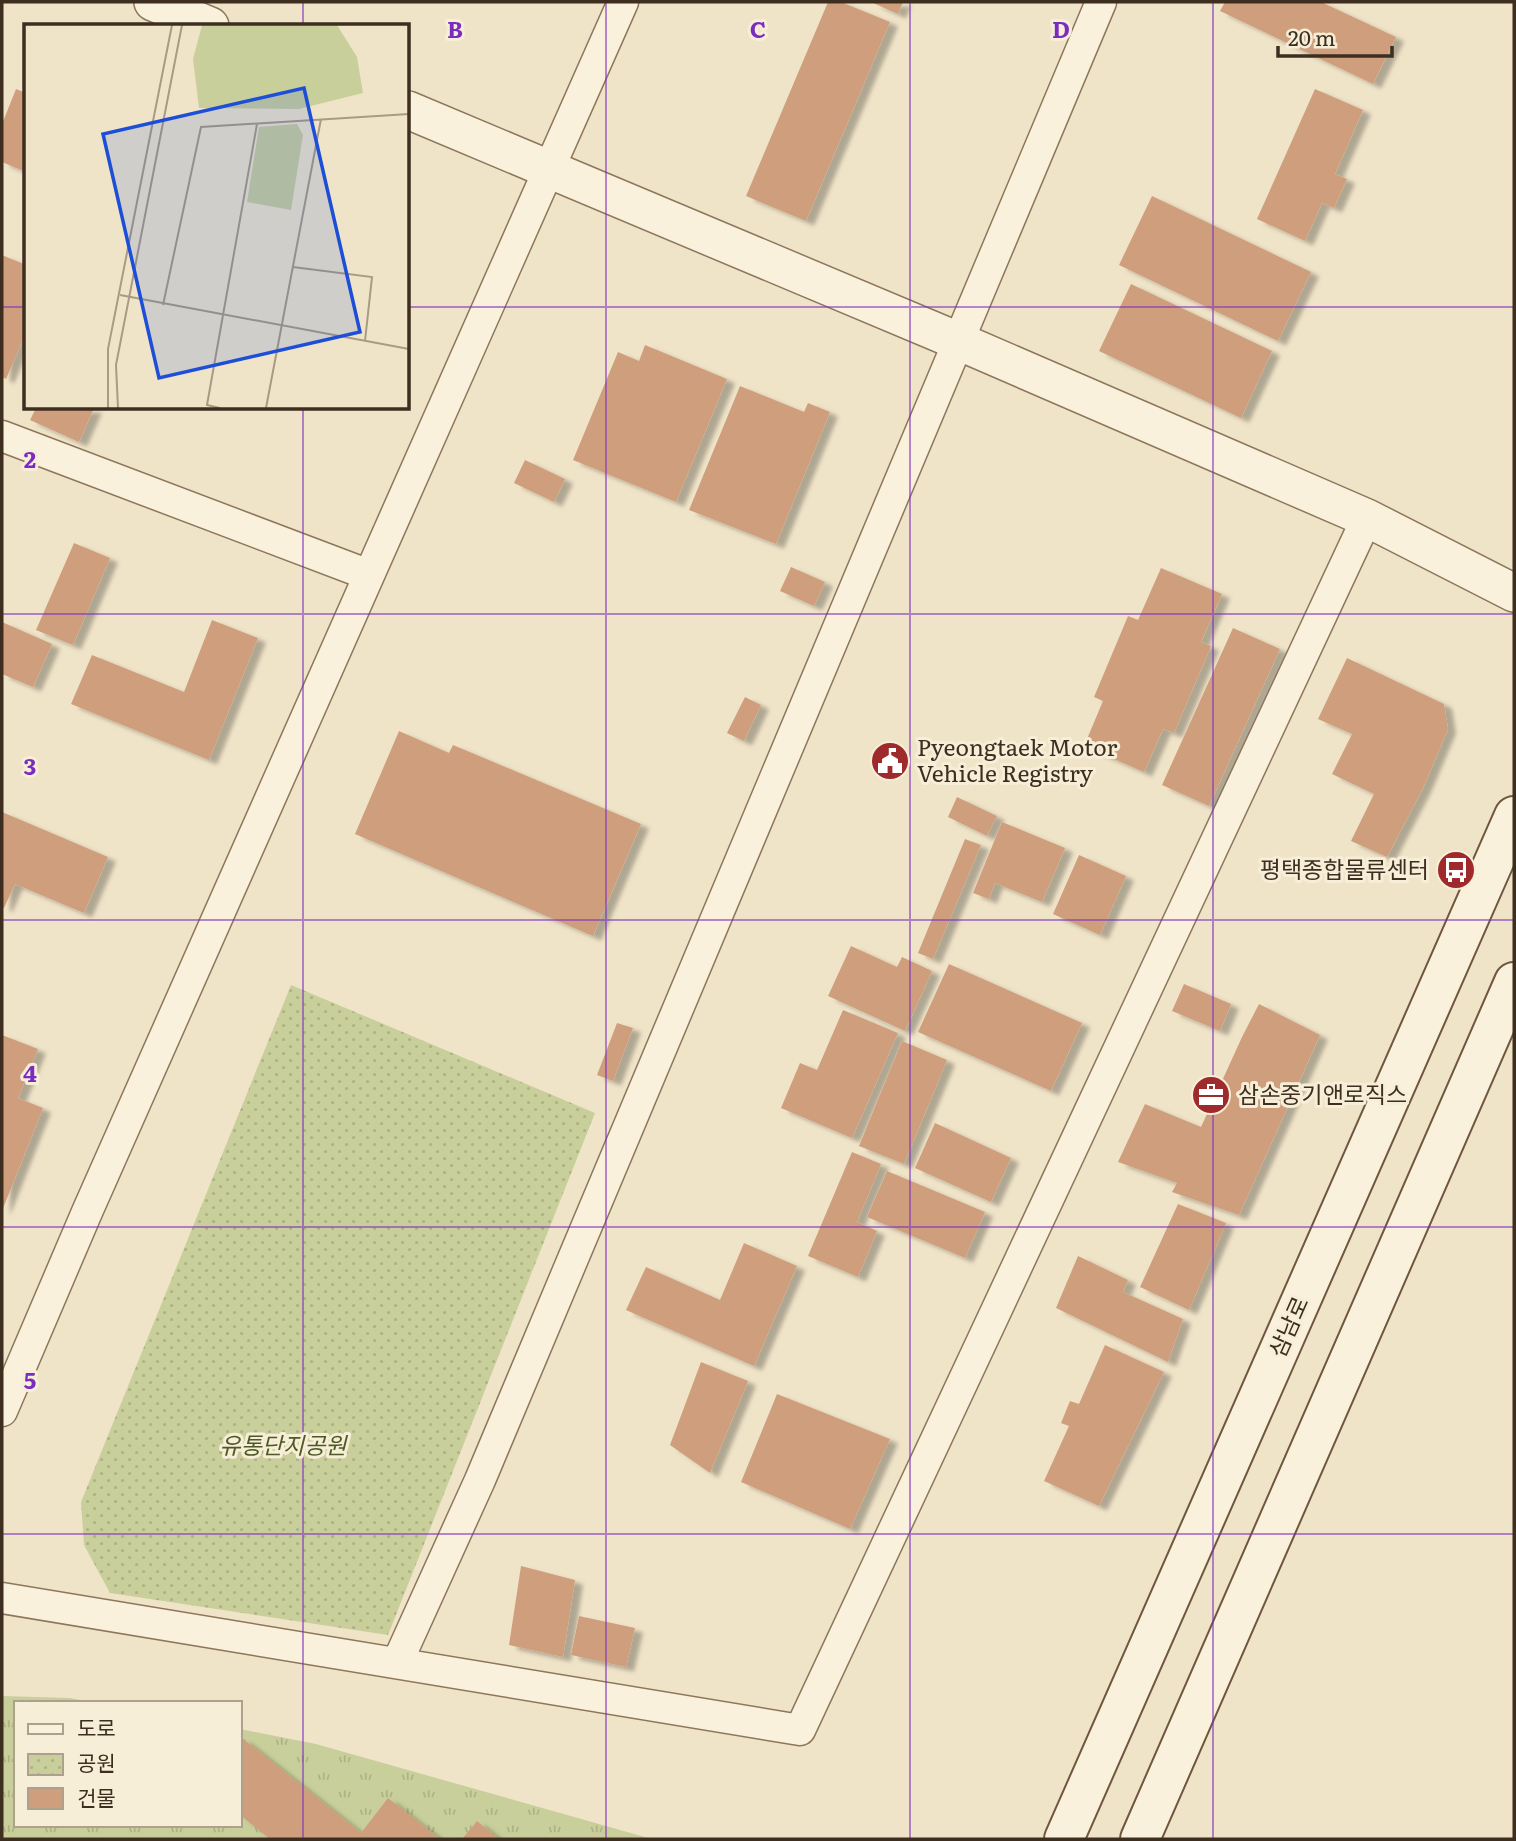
<svg xmlns="http://www.w3.org/2000/svg" width="1516" height="1841" viewBox="0 0 1516 1841" font-family="Literata,'Noto Sans KR',serif">
	<style>
		.grass { fill: url(#grass-tufts) }
		.park { fill: url(#park-dots) }
		.building { fill: #cf9f7d; filter: url(#shadow) }
		.lines { fill: none; stroke-linecap: round; stroke-linejoin: round }
		.minor-casing { stroke: #8d765c; stroke-width: 33 }
		.tertiary-casing { stroke: #8d765c; stroke-width: 40 }
		.secondary-casing { stroke: #6f573f; stroke-width: 42 }
		.minor { stroke: #faf1dc; stroke-width: 30 }
		.tertiary { stroke: #faf1dc; stroke-width: 37 }
		.secondary { stroke: #faf1dc; stroke-width: 38 }
		.grid { fill: none; stroke: #7b2cbf; stroke-width: 2; stroke-opacity: 0.55 }
		.labels { text-anchor: middle; stroke-width: 6; stroke-linejoin: round; paint-order: stroke }
		.poi-label { font-size: 23px; fill: #3d2e20; stroke: #f7eed8; text-anchor: start }
		.street-label { font-size: 23px; fill: #3d2e20; stroke: #f7eed8 }
		.park-label { font-size: 23px; font-style: italic; fill: #4d5a26; stroke: #f7eed8 }
		.inset-road { fill: none; stroke: #a89b85; stroke-width: 2 }
		.view { fill: #1d4ed8; fill-opacity: 0.15; stroke: #1d4ed8; stroke-width: 3.5 }
		.inset-edge { fill: none; stroke: #3d2e20; stroke-width: 3.5 }
		.grid-label { font-size: 23px; text-anchor: middle; font-weight: bold; fill: #7b2cbf; stroke: #f7eed8; stroke-width: 6; stroke-linejoin: round; paint-order: stroke }
	</style>
	<defs>
		<pattern id="grass-tufts" width="24" height="20" patternUnits="userSpaceOnUse" patternTransform="scale(1.75)"><rect width="24" height="20" fill="#c9cf9b"/><path d="M3 7l-1-3M5 7V3M7 7l1-3M15 17l-1-3M17 17v-4M19 17l1-3" fill="none" stroke="#aeb285"/></pattern>
		<pattern id="park-dots" width="8" height="8" patternUnits="userSpaceOnUse" patternTransform="scale(1.75)"><rect width="8" height="8" fill="#c9cf9b"/><path d="M2 2h.1M6 6h.1" fill="none" stroke="#aeb285" stroke-width="1.8" stroke-linecap="round"/></pattern>
		<filter id="shadow"><feDropShadow dx="8" dy="4.5" stdDeviation="2" flood-color="#0004"/></filter>
	</defs>
	<rect width="100%" height="100%" fill="#f0e4c8"/>
	<path class="grass" d="M2,1696L70,1698L97,1703H16V1825H240V1729L316,1744L652,1839H2Z"/>
	<path class="park" d="M291,985L595,1113L388,1635L110,1593L84,1545L81,1502Z"/>
	<path class="building" d="M828,2H841L890,22L806,221L746,196Z
		M871,2H903L898,14Z
		M1225,2H1321L1396,37L1373,84L1220,11Z
		M16,89L26,93V172L2,162V124Z
		M1315,89L1363,110L1335,174L1347,179L1334,208L1322,203L1305,241L1257,219Z
		M1152,196L1311,272L1278,341L1119,265Z
		M2,255L26,265V333L6,379L2,377Z
		M1131,284L1272,351L1241,418L1099,351Z
		M645,345L727,379L676,502L573,460L618,352L639,361Z
		M740,386L804,412L808,403L830,412L776,544L689,510Z
		M36,408H94L79,442L30,420Z
		M525,460L565,479L554,502L514,483Z
		M74,543L110,558L73,645L36,630Z
		M791,567L825,582L814,606L780,591Z
		M1161,568L1222,594L1201,642L1211,646L1174,733L1163,729L1144,772L1084,746L1103,701L1094,697L1128,616L1138,620Z
		M212,620L258,638L209,760L71,704L92,655L184,692Z
		M2,622L52,644L33,687L2,674Z
		M1233,628L1280,649L1209,806L1162,785Z
		M1347,658L1444,704L1448,729L1423,788L1387,857L1351,841L1374,794L1332,774L1352,734L1318,719Z
		M745,697L761,705L744,741L727,733Z
		M399,731L449,753L453,745L641,824L593,936L355,834Z
		M957,797L997,816L987,836L948,817Z
		M2,812L108,857L84,913L15,884L4,908L2,907Z
		M1002,822L1065,848L1042,902L995,883L989,899L973,893Z
		M965,839L981,845L933,959L918,953Z
		M1079,855L1126,876L1100,935L1053,914Z
		M851,946L897,967L902,957L932,971L905,1031L828,996Z
		M949,964L1082,1023L1051,1091L918,1032Z
		M1184,984L1231,1004L1220,1031L1172,1011Z
		M1259,1004L1320,1035L1239,1215L1172,1192L1177,1183L1118,1162L1145,1104L1201,1127L1242,1037Z
		M843,1010L898,1033L852,1138L781,1108L800,1063L817,1070Z
		M617,1023L633,1028L613,1081L597,1075Z
		M2,1035L38,1049L18,1098L43,1108L2,1211Z
		M902,1041L947,1060L904,1164L859,1146Z
		M935,1123L1011,1158L991,1202L915,1168Z
		M852,1152L881,1164L857,1222L877,1231L858,1277L808,1256Z
		M887,1171L985,1212L965,1258L867,1217Z
		M1178,1204L1226,1223L1189,1310L1140,1287Z
		M744,1243L797,1266L754,1366L626,1310L646,1267L720,1300Z
		M1078,1256L1128,1280L1123,1292L1183,1319L1168,1362L1056,1308Z
		M1105,1345L1164,1372L1099,1506L1044,1481L1069,1426L1061,1423L1070,1401L1079,1404Z
		M701,1362L748,1381L710,1473L670,1445Z
		M777,1394L890,1439L850,1529L741,1482Z
		M521,1566L575,1580L563,1657L509,1645Z
		M579,1616L635,1628L626,1667L571,1655Z
		M242,1738L361,1833L388,1798L440,1839H270L240,1815V1741Z
		M477,1821L499,1839H462Z"/>
	<g class="lines">
		<defs>
			<path id="minor" d="M2,436L369,575
				M2,1411L87,1212L623,2
				M2,1598L800,1730L1367,518
				M397,1663L480,1480L1101,2"/>
			<path id="tertiary" d="M153,2L210,26
				M408,110L958,341L1367,518L1514,593"/>
			<path id="secondary" d="M1064,1839L1514,816
				M1140,1839L1514,982"/>
		</defs>
		<use href="#minor" class="minor-casing"/>
		<use href="#tertiary" class="tertiary-casing"/>
		<use href="#secondary" class="secondary-casing"/>
		<use href="#minor" class="minor"/>
		<use href="#tertiary" class="tertiary"/>
		<use href="#secondary" class="secondary"/>
	</g>
	<path class="grid" d="M303,2V26M606,2V1839M910,2V1839M1213,2V1839M2,307H26M408,307H1514M303,408V1839M2,614H1514M2,920H1514M2,1227H1514M2,1534H1514"/>
	<defs>
		<symbol id="civic-disc" viewBox="-11 -11 22 22"><circle r="9.5" fill="#9e2a2b" stroke="#f7eed8"/><path d="M-.6-6.5H3V-4.5H.6V-3L4-1V1h2V6H-6V1h2V-1L-.6-3ZM-1.2 2.5V6h2.4V2.5Z" fill="#fff"/></symbol>
		<symbol id="bus-disc" viewBox="-11 -11 22 22"><circle r="9.5" fill="#9e2a2b" stroke="#f7eed8"/><path d="M-5-6H5V4H4V6H2V4H-2V6H-4V4H-5ZM-3.5-4V0h7V-4ZM-3.5 1.2v1.5H-2V1.2ZM2 1.2v1.5H3.5V1.2Z" fill="#fff"/></symbol>
		<symbol id="office-disc" viewBox="-11 -11 22 22"><circle r="9.5" fill="#9e2a2b" stroke="#f7eed8"/><path d="M-6-3h4V-5.5h4V-3h4V5H-6ZM-1-4.5V-3h2v-1.5ZM-6 0V1H6V0Z" fill="#fff"/></symbol>
	</defs>
	<g fill-rule="evenodd">
		<use href="#civic-disc" x="868" y="739" width="44" height="44"/>
		<use href="#bus-disc" x="1434" y="848" width="44" height="44"/>
		<use href="#office-disc" x="1189" y="1073" width="44" height="44"/>
	</g>
	<g class="labels">
		<g class="poi-label">
			<text x="917" y="756">Pyeongtaek Motor<tspan x="917" dy="26">Vehicle Registry</tspan></text>
			<text x="1429" y="878" text-anchor="end">평택종합물류센터</text>
			<text x="1238" y="1103">삼손중기앤로직스</text>
		</g>
		<g class="street-label">
			<text transform="translate(1289 1327) rotate(-66)" y="8">삼남로</text>
		</g>
		<g class="park-label">
			<text x="283" y="1454">유통단지공원</text>
		</g>
	</g>
	<g transform="translate(24 24)">
		<rect width="385" height="385" fill="#f0e4c8"/>
		<path d="M178,1H313L333,33L339,69L275,85L175,84L169,35Z" fill="#c9cf9b"/>
		<path d="M273,100L279,111L267,186L223,178L235,103Z" fill="#c9cf9b"/>
		<path class="inset-road" d="M269,243L348,253L341,317M96,271L385,325M139,281L177,103L385,90M84,384V325L148,1M94,384L92,341L158,1M196,384L183,381L233,100M242,384L297,95"/>
		<path class="view" d="M280,64L336,308L135,354L79,110Z"/>
		<rect width="385" height="385" class="inset-edge"/>
	</g>
	<g class="grid-label">
		<text x="455" y="38">B</text>
		<text x="758" y="38">C</text>
		<text x="1061" y="38">D</text>
		<text x="30" y="468">2</text>
		<text x="30" y="775">3</text>
		<text x="30" y="1082">4</text>
		<text x="30" y="1389">5</text>
	</g>
	<rect width="1516" height="1841" fill="none" stroke="#3d2e20" stroke-width="7"/>
	<rect x="14" y="1701" width="228" height="126" fill="#f7eed8" stroke="#ada18e" stroke-width="2"/>
	<rect x="28" y="1724" width="35" height="10" fill="#faf1dc" stroke="#ada18e" stroke-width="2"/>
	<text x="77" y="1736" font-size="21" fill="#3d2e20">도로</text>
	<rect x="28" y="1754" width="35" height="21" fill="url(#park-dots)" stroke="#ada18e" stroke-width="2"/>
	<text x="77" y="1771" font-size="21" fill="#3d2e20">공원</text>
	<rect x="28" y="1788" width="35" height="21" fill="#cf9f7d" stroke="#ada18e" stroke-width="2"/>
	<text x="77" y="1806" font-size="21" fill="#3d2e20">건물</text>
	<path d="M1278 46v10h114v-10" fill="none" stroke="#3d2e20" stroke-width="3.5"/>
	<text x="1288" y="46" font-size="21" fill="#3d2e20" stroke="#f7eed8" stroke-width="5" paint-order="stroke">20 m</text>
</svg>
